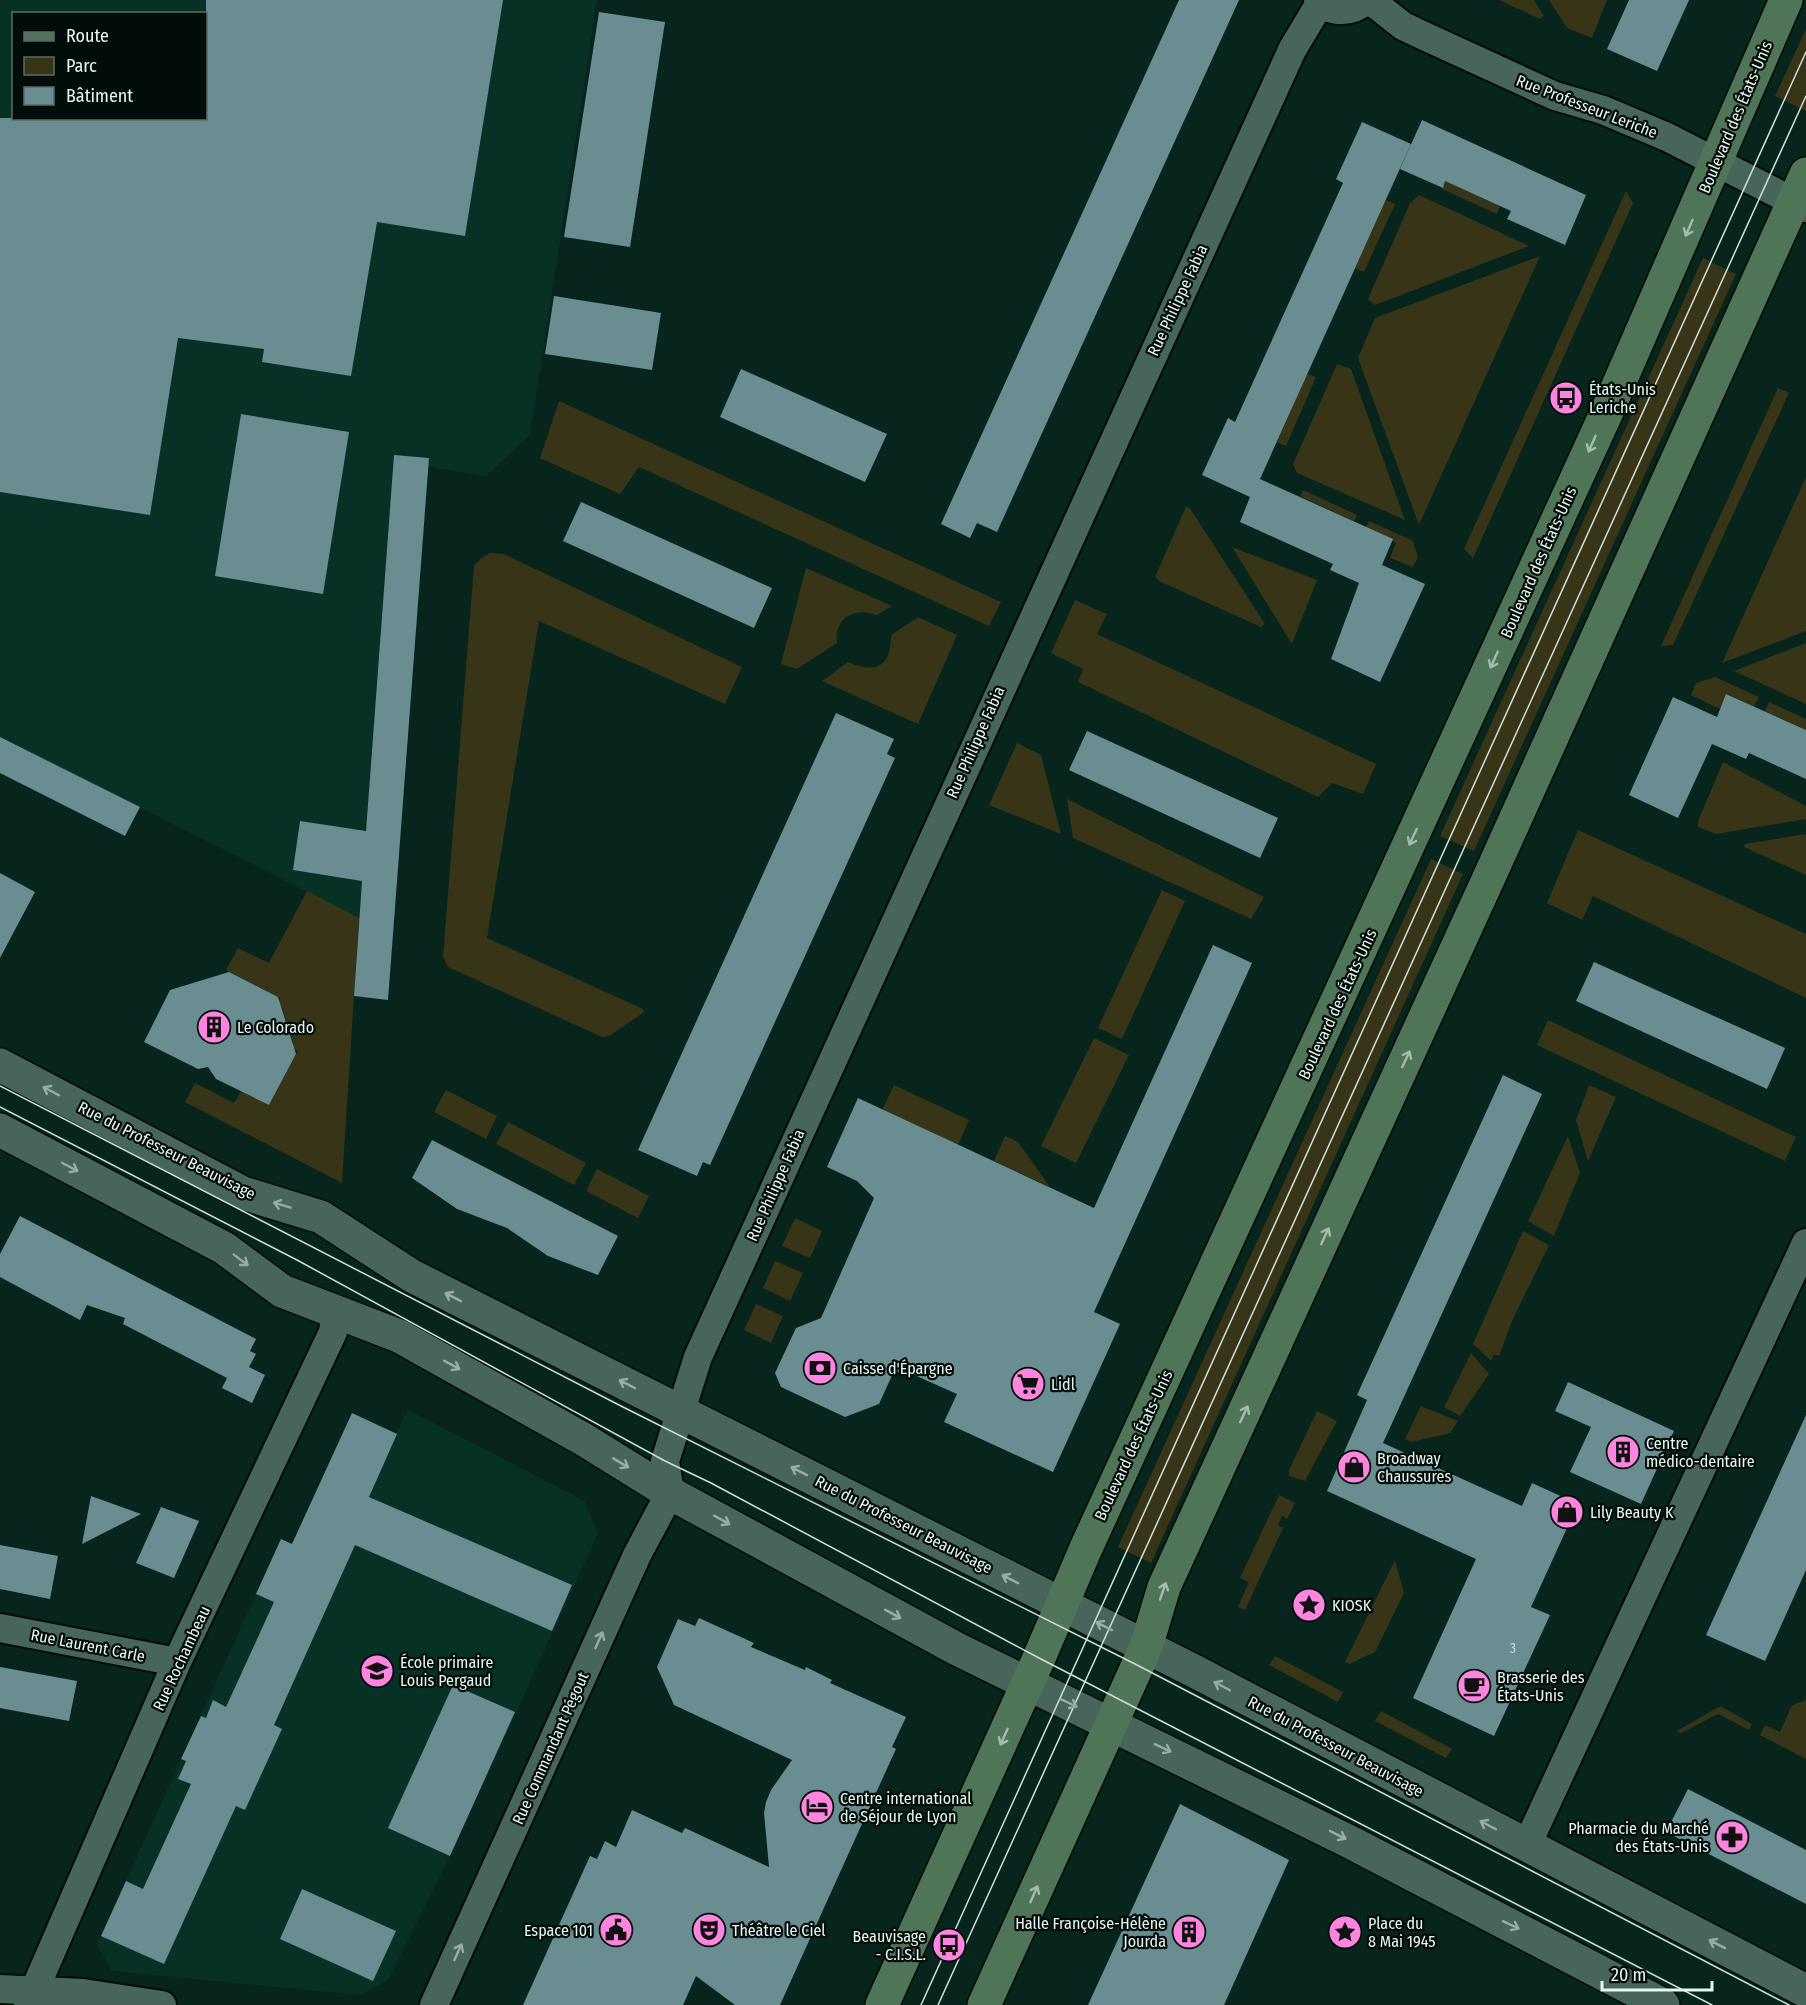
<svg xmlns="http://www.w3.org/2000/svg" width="1806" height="2005" viewBox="0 0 1806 2005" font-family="'Fira Sans Condensed',sans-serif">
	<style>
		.built { fill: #083126; fill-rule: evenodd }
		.green { fill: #373417 }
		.building { fill: #6a8d91 }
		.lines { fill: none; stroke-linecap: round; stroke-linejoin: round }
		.minor-casing { stroke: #000d07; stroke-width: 32 }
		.tertiary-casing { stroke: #000d07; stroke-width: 36 }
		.secondary-casing { stroke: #000d07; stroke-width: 36 }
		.minor { stroke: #47655a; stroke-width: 28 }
		.tertiary { stroke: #47655a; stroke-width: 33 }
		.secondary { stroke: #507457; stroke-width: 33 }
		.tram { stroke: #cee0d9; stroke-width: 1.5 }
		.oneway { stroke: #a3bdac }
		.oneway2 { stroke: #97aea6 }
		.labels { text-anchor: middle; stroke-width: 4.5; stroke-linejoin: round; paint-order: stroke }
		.number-label { font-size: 14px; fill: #c8ddd9 }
		.street-label { font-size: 16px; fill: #e7f8f1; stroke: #020c08 }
		.poi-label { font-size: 16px; fill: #e7f8f1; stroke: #020c08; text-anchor: start }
	</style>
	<rect width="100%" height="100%" fill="#07251c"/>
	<path class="built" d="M0,0H597L530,435L486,476L429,467V458L394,456L359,918L0,737ZM14,14H206V118H14Z
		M408,1410L585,1501L598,1534L450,1856L389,1979L361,1995L112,1971L97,1945L281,1539L293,1544L352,1413L397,1433Z"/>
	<path class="green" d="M1499,0H1534L1544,16L1540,19Z
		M1549,0H1607L1592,38L1567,28Z
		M1806,29V111L1775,96Z
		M1445,181L1500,206L1497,214L1442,189Z
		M1626,191L1633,203L1473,558L1464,549Z
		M1419,195L1529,246L1375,305L1368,299L1410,203Z
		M1386,200L1395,204L1364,272L1355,268Z
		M1540,256L1419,525L1358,358L1375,318Z
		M1703,258L1736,274L1474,851L1440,836Z
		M1337,364L1351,369L1405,520L1297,473L1293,464Z
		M1307,374L1316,377L1286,446L1277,442Z
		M1778,388L1789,393L1673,645L1661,646Z
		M559,401L1001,602L989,626L639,467L620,494L540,458Z
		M1806,477V631L1722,663Z
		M1303,490L1357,515L1354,521L1300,496Z
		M1186,507H1189L1265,624L1261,627L1159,581L1155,577Z
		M1369,521L1413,541L1418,557L1413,567L1390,558L1396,543L1366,527Z
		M1232,547L1317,580L1292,644Z
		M490,553L504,554L742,667L725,704L539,621L487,938L643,1009V1013L609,1036L602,1037L448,967L443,957L474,566L481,558Z
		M806,568L892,606L877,615C855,607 834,617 837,643L797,669L781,664Z
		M1075,600L1107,614L1097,634L1376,764L1363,794L1332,783L1318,797L1078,682L1083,669L1051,653Z
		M918,617L957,635L918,724L822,681L848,662C876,674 891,667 891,635Z
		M1806,643V704L1734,671Z
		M1715,677L1759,697L1754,706L1727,694L1720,709L1691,695L1696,683Z
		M1769,702L1806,719V730L1765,711Z
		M1017,743L1041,755L1061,834L989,805Z
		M1723,762L1806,806V819L1716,834L1698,827V821Z
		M1067,799L1264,897L1251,919L1073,838Z
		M1578,830L1806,934V998L1593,896L1582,920L1547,903Z
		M1806,834V875L1744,847L1745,844Z
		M1431,859L1463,874L1151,1563L1118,1547Z
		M1162,890L1185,901L1122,1039L1098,1028Z
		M307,891L359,918L342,1183L185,1102L195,1083L234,1103L241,1091L269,1105L298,1051L290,1048L293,1042L282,1008L277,1005L280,998L226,970L238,948L269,963Z
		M1548,1020L1796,1137L1785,1161L1537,1045Z
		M1094,1038L1129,1055L1076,1163L1041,1146Z
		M894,1085L969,1120L958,1145L882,1110Z
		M1589,1085L1616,1097L1588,1161L1576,1120Z
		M446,1090L497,1116L486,1139L434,1112Z
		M508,1122L586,1163L574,1185L496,1144Z
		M1005,1136L1018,1142L1050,1187L994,1161Z
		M1568,1136L1580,1173L1554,1236L1528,1221Z
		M597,1169L649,1196L638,1218L586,1191Z
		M795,1218L822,1231L810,1258L782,1246Z
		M1523,1231L1549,1245L1512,1321L1499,1356L1494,1354L1491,1361L1473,1344Z
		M775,1261L803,1273L790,1301L763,1288Z
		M756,1304L783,1316L771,1343L744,1330Z
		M1471,1353L1489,1374L1460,1416L1444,1407Z
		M1421,1406L1458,1421L1450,1433L1411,1442L1405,1439Z
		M1317,1411L1337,1421L1305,1481L1289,1476V1470Z
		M1279,1495L1295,1503L1287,1519L1282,1516L1278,1525L1283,1528L1245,1610L1238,1607L1249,1582L1240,1578Z
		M1395,1560L1404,1593L1375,1652L1349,1664L1345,1662Z
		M1275,1656L1343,1692L1338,1702L1269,1665Z
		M1806,1700V1759L1760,1735L1765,1725L1780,1732L1792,1705Z
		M1720,1706L1752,1724L1749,1730L1718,1714L1681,1733L1677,1731Z
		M1381,1711L1452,1749L1446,1758L1375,1721Z"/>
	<path class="building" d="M206,0H503L465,236L377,222L351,376L262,362L264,349L178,338L150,515L0,492V118H206Z
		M1179,0H1239L997,532L977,523L970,538L941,524Z
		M1629,0H1689L1657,71L1607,49Z
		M599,12L665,22L630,247L564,237Z
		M1422,120L1586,195L1565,245L1507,219L1511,211L1445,181L1443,188L1400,169Z
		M1362,122L1411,144L1260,479L1393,539L1382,565L1425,584L1380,682L1331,659L1359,583L1330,570L1333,564L1240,522L1250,497L1202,475L1228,418L1235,422L1343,183L1336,179Z
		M554,296L661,313L652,370L545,354Z
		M741,369L887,434L865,482L720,417Z
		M241,414L349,432L323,594L215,576Z
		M394,455L429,458L388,1000L354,996L362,881L293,870L300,821L366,831Z
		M581,502L772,588L754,628L563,541Z
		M1726,694L1806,730V779L1749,753L1746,759L1712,744L1678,818L1629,795L1673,697L1717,717Z
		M836,713L894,739L887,754L895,758L710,1165L703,1162L697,1176L638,1150Z
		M1087,731L1278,818L1260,858L1069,770Z
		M0,737L140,807L125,836L0,773Z
		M0,873L35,892L0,958Z
		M1213,945L1252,963L1094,1312L1120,1324L1053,1472L944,1422L957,1394L903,1370L902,1373L894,1371L879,1404L845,1417L781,1387L775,1373L796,1328L821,1318L874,1198L857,1181L827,1167L858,1098L1094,1208Z
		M1594,962L1785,1048L1767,1089L1576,1001Z
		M229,972L278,997L296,1054L269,1105L216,1079L208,1067L198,1069L144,1042L170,990Z
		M1503,1075L1542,1094L1383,1443L1522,1506L1532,1483L1578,1504L1531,1607L1550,1615L1494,1736L1413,1698L1476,1559L1327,1491L1367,1400L1357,1395Z
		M432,1140L618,1236L598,1275L548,1256L507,1228L457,1209L412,1178Z
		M20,1216L256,1339L250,1351L256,1354L249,1367L265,1375L252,1403L222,1388L227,1378L123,1324L125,1318L87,1305L80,1320L0,1277V1254Z
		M1568,1382L1674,1431L1641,1504L1570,1472L1591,1427L1555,1411Z
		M352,1413L397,1434L369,1497L572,1585L552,1631L355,1545L274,1725L282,1729L245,1810L236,1806L164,1964L101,1936L126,1881L143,1889L191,1784L178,1779L186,1761L181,1759L201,1716L206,1718L213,1700L226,1707L274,1602L256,1594L281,1539L292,1544Z
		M1806,1415V1570L1765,1661L1706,1635Z
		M91,1496L141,1514L82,1544Z
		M161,1507L199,1521L174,1578L136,1563Z
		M0,1545L58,1556L50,1599L0,1589Z
		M699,1618L754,1643L751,1647L805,1670L806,1667L832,1680L830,1683L906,1717L892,1747L896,1749L890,1762L780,2005H735L696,1976L683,2005H523L590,1856L597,1859L605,1841L616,1847L632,1810L682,1833L685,1828L769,1867L764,1813L766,1802L771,1790L792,1760L674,1705L657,1667L678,1619L695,1626Z
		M0,1667L77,1681L69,1721L0,1708Z
		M453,1685L515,1712L450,1856L388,1828Z
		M1688,1789L1806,1850V1904L1666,1832Z
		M1180,1804L1289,1860L1224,2005H1088Z
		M302,1889L396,1931L373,1981L280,1939Z"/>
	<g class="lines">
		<defs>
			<path id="minor" d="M1318,0C1332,14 1352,13 1367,0
				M1370,0L1403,26L1422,35L1555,96L1603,110L1667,137L1806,208
				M0,1628L177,1662
				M1527,1845L1806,1243
				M0,1989L83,1993L162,2005
				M28,2005L177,1662L333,1332L336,1312
				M434,2005L637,1555L670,1493L665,1461L698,1357L1292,50L1320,3"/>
			<path id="tertiary" d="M0,1065L243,1193L321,1217L412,1276L1196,1672L1806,1991
				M0,1130L224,1248L282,1291L399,1336L583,1439L670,1493L957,1649L1352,1843L1663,2005"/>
			<path id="secondary" d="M882,2005L1039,1658L1086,1548L1605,416L1786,0
				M984,2005L1146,1647L1164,1587L1491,873L1806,174"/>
		</defs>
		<use href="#minor" class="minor-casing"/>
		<use href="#tertiary" class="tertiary-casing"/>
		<use href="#secondary" class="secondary-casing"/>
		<use href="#minor" class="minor"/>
		<use href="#tertiary" class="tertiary"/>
		<use href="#secondary" class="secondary"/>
		<path class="tram" d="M0,1086L621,1406L1137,1665L1789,2005
			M0,1107L297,1260L665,1461L711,1483L1039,1658L1712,2005
			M921,2005L1806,52
			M938,2005L1806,96"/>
	</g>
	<defs><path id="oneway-shaft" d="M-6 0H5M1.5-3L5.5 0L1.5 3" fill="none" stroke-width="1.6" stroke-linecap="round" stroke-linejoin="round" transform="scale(1.5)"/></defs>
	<g class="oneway">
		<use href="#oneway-shaft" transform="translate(1689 228) rotate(113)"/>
		<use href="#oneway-shaft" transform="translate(1592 444) rotate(114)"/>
		<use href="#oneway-shaft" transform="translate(1494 660) rotate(114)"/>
		<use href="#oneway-shaft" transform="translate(1413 837) rotate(115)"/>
		<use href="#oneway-shaft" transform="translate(1406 1059) rotate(-65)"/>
		<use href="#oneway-shaft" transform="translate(1325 1236) rotate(-65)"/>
		<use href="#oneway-shaft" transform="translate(1244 1414) rotate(-65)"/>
		<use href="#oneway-shaft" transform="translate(1163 1591) rotate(-71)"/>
		<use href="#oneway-shaft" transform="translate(1004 1737) rotate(114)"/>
		<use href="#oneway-shaft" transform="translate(1034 1894) rotate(-66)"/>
	</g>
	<g class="oneway2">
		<use href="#oneway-shaft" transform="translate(51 1091) rotate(-152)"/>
		<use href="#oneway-shaft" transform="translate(70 1167) rotate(28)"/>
		<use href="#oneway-shaft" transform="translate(282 1205) rotate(-163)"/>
		<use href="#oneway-shaft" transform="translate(241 1260) rotate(37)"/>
		<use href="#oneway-shaft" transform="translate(453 1297) rotate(-153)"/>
		<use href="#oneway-shaft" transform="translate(452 1365) rotate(29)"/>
		<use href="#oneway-shaft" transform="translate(627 1384) rotate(-153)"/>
		<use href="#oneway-shaft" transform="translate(621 1463) rotate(31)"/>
		<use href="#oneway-shaft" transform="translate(799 1471) rotate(-153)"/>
		<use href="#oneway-shaft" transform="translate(722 1520) rotate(29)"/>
		<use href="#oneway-shaft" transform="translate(1010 1579) rotate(-153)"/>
		<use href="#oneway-shaft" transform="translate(893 1614) rotate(29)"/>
		<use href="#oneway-shaft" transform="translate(1104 1626) rotate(-153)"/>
		<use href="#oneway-shaft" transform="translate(599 1640) rotate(-66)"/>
		<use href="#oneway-shaft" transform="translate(1222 1686) rotate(-152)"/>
		<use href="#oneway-shaft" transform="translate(1069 1703) rotate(26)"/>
		<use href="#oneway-shaft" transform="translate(1163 1748) rotate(26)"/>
		<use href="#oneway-shaft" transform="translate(1488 1825) rotate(-152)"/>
		<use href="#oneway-shaft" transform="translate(1338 1835) rotate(27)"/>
		<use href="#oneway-shaft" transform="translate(1511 1925) rotate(26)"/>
		<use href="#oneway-shaft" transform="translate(1717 1944) rotate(-153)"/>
		<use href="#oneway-shaft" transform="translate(458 1952) rotate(-66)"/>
	</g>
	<defs>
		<symbol id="bus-disc" viewBox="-11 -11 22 22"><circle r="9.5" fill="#fe85df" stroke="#020c08"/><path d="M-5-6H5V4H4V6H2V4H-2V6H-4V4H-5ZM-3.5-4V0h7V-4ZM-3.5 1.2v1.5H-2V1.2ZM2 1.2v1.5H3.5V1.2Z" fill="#111"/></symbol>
		<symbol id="building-disc" viewBox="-11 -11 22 22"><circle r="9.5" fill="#fe85df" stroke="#020c08"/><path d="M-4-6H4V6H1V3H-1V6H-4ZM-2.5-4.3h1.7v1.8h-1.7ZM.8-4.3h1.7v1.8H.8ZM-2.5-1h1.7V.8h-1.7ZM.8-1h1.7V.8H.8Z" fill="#111"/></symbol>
		<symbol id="bank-disc" viewBox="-11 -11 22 22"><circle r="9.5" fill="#fe85df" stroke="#020c08"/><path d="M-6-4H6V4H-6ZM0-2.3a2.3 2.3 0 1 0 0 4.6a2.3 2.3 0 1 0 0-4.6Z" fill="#111"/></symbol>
		<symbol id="supermarket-disc" viewBox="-11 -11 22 22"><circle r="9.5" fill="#fe85df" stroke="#020c08"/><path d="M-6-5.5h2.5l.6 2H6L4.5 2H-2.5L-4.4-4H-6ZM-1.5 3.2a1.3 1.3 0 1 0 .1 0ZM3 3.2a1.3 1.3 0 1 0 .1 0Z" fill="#111"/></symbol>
		<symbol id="shop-disc" viewBox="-11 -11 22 22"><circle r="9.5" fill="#fe85df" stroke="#020c08"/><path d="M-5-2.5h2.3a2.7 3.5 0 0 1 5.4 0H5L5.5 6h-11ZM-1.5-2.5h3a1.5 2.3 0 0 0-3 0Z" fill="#111"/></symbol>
		<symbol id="sight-disc" viewBox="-11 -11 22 22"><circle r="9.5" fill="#fe85df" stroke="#020c08"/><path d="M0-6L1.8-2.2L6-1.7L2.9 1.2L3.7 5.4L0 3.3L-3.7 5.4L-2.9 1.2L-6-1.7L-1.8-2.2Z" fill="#111"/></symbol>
		<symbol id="school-disc" viewBox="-11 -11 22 22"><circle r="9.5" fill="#fe85df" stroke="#020c08"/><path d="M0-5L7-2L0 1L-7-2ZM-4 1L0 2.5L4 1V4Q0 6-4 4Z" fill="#111"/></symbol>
		<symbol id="cafe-disc" viewBox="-11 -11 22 22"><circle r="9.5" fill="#fe85df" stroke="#020c08"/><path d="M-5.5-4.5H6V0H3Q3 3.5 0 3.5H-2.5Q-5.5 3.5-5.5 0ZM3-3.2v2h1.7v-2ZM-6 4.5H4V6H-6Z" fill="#111"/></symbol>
		<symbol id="hotel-disc" viewBox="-11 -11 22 22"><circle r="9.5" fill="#fe85df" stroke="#020c08"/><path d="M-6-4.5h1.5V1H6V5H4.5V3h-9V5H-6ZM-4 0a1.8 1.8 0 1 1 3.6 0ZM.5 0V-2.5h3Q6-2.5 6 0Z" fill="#111"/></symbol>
		<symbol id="pharmacy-disc" viewBox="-11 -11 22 22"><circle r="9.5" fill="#fe85df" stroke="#020c08"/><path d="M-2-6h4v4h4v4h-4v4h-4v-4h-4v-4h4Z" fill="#111"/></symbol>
		<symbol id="civic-disc" viewBox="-11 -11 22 22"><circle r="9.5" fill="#fe85df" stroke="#020c08"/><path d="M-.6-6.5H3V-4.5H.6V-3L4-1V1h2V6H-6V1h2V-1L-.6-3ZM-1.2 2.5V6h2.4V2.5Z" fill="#111"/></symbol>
		<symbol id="theatre-disc" viewBox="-11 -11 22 22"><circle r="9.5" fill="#fe85df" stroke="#020c08"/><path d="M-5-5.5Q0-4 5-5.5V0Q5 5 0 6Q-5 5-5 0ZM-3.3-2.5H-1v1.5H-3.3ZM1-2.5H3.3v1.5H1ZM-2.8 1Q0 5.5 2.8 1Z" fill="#111"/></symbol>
	</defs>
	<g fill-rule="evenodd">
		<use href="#bus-disc" x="1547" y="379" width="38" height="38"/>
		<use href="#building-disc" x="195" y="1008" width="38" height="38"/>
		<use href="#bank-disc" x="801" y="1349" width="38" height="38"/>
		<use href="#supermarket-disc" x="1009" y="1365" width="38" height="38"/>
		<use href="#building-disc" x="1604" y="1433" width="38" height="38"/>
		<use href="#shop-disc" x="1335" y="1448" width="38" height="38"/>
		<use href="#shop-disc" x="1548" y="1493" width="38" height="38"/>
		<use href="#sight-disc" x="1290" y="1586" width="38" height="38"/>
		<use href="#school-disc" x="358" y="1652" width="38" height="38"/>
		<use href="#cafe-disc" x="1455" y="1667" width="38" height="38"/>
		<use href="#hotel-disc" x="798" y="1788" width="38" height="38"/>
		<use href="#pharmacy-disc" x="1713" y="1818" width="38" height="38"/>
		<use href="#civic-disc" x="597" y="1911" width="38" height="38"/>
		<use href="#theatre-disc" x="690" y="1911" width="38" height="38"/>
		<use href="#building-disc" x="1170" y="1913" width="38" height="38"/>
		<use href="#sight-disc" x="1326" y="1913" width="38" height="38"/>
		<use href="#bus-disc" x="930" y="1926" width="38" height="38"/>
	</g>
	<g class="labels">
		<g class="number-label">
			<text x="1513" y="1653">3</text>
		</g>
		<g class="street-label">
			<text transform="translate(1587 106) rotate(21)" y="6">Rue Professeur Leriche</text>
			<text transform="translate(1735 117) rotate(-67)" y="6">Boulevard des États-Unis</text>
			<text transform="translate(1177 300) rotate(-65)" y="6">Rue Philippe Fabia</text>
			<text transform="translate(1538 562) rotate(-66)" y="6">Boulevard des États-Unis</text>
			<text transform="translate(975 742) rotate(-66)" y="6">Rue Philippe Fabia</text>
			<text transform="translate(1337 1004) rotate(-65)" y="6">Boulevard des États-Unis</text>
			<text transform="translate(167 1150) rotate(27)" y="6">Rue du Professeur Beauvisage</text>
			<text transform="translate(775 1185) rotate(-66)" y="6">Rue Philippe Fabia</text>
			<text transform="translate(1133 1445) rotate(-65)" y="6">Boulevard des États-Unis</text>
			<text transform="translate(904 1524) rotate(27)" y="6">Rue du Professeur Beauvisage</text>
			<text transform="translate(88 1645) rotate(11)" y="6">Rue Laurent Carle</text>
			<text transform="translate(181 1658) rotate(-65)" y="6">Rue Rochambeau</text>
			<text transform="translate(1336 1746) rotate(28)" y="6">Rue du Professeur Beauvisage</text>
			<text transform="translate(550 1748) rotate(-66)" y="6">Rue Commandant Pégout</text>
		</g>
		<g class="poi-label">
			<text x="1589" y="395">États-Unis<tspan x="1589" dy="18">Leriche</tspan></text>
			<text x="237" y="1033">Le Colorado</text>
			<text x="843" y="1374">Caisse d'Épargne</text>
			<text x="1051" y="1390">Lidl</text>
			<text x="1646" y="1449">Centre<tspan x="1646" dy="18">médico-dentaire</tspan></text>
			<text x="1377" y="1464">Broadway<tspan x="1377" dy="18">Chaussures</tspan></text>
			<text x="1590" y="1518">Lily Beauty K</text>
			<text x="1332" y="1611">KIOSK</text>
			<text x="400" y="1668">École primaire<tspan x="400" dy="18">Louis Pergaud</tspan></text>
			<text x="1497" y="1683">Brasserie des<tspan x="1497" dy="18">États-Unis</tspan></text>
			<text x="840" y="1804">Centre international<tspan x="840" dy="18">de Séjour de Lyon</tspan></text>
			<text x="1709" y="1834" text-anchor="end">Pharmacie du Marché<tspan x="1709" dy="18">des États-Unis</tspan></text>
			<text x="1166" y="1929" text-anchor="end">Halle Françoise-Hélène<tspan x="1166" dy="18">Jourda</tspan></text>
			<text x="1368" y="1929">Place du<tspan x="1368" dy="18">8 Mai 1945</tspan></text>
			<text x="593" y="1936" text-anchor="end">Espace 101</text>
			<text x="732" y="1936">Théâtre le Ciel</text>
			<text x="926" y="1942" text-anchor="end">Beauvisage<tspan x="926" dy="18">- C.I.S.L.</tspan></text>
		</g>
	</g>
	<rect x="12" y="12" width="195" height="108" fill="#020c08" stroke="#5e6a65" stroke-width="1.5"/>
	<rect x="24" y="32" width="30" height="9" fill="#507457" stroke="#5e6a65" stroke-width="1.5"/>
	<text x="66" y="42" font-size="18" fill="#e7f8f1">Route</text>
	<rect x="24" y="57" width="30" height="18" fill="#373417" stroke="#5e6a65" stroke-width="1.5"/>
	<text x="66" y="72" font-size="18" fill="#e7f8f1">Parc</text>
	<rect x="24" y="87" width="30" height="18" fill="#6a8d91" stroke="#5e6a65" stroke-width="1.5"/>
	<text x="66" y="102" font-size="18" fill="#e7f8f1">Bâtiment</text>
	<path d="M1602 1981v9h110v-9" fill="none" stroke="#e7f8f1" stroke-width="3"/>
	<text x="1611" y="1981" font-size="18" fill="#e7f8f1" stroke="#020c08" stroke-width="4.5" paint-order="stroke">20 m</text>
</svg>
